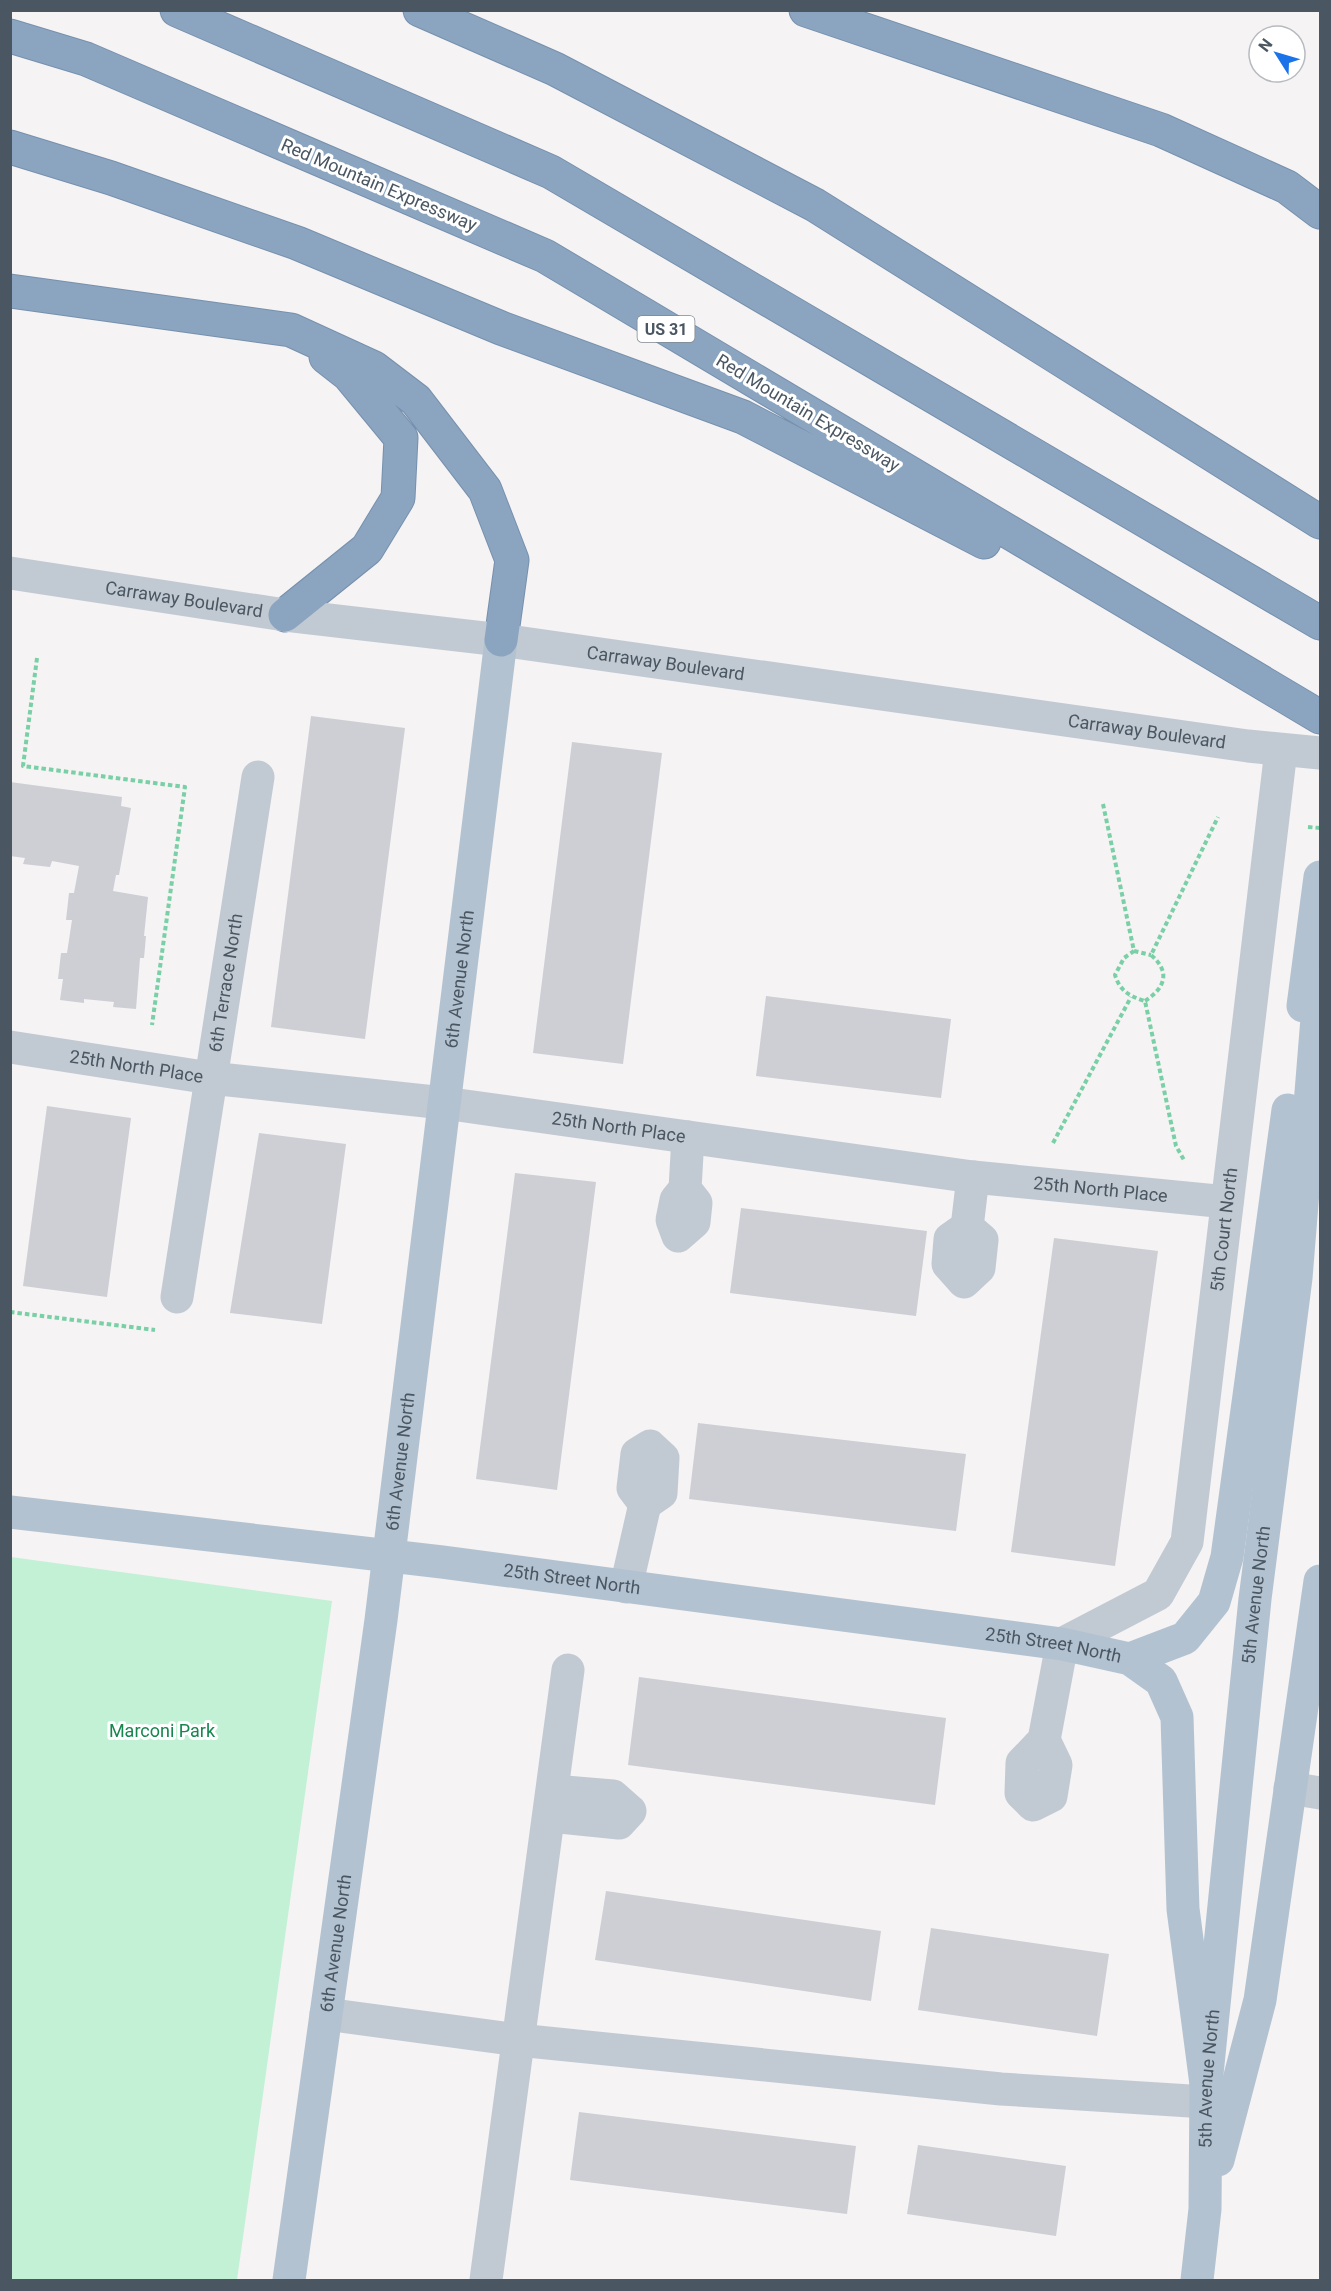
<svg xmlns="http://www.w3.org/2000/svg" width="1331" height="2291" viewBox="0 0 1331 2291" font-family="Roboto,sans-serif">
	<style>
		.green { fill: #c3f1d5 }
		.building { fill: #cdcfd5 }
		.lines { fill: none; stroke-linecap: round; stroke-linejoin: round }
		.highway-casing { stroke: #7690ad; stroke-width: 35 }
		.path { stroke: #7ad0a6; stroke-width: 4; stroke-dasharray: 4.5 3; stroke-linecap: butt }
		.minor { stroke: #c1cad2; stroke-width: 33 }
		.major { stroke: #b3c2d1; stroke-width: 33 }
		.highway { stroke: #8ba5c1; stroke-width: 33 }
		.labels { text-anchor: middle; stroke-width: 6; stroke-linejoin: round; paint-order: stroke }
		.shield { fill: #fff; stroke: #808990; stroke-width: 1.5 }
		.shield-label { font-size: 16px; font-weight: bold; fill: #4a5661 }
		.street-label { font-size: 18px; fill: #4a5661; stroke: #fff }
		.park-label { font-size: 18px; fill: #17864f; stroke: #fff }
	</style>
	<rect width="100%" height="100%" fill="#f5f3f3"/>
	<path class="green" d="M11,1557L332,1601L237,2280H11Z"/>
	<path class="building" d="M311,716L405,728L365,1039L271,1027Z
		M572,742L662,753L623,1064L533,1053Z
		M10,782L122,797L121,806L131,808L119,875H116L113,891L148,897L144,936H146L144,958H140L136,1009L113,1007L114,1002L84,999V1003L60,1000L63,979H58L61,953H67L72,920H66L69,893H74L79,866L52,861L50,867L23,864L25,858L10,856Z
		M766,996L951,1019L941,1098L756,1076Z
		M47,1106L131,1118L107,1297L23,1286Z
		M259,1133L346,1144L322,1324L230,1313Z
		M515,1173L596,1182L557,1490L476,1479Z
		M741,1208L927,1231L916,1316L730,1293Z
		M1054,1238L1158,1251L1115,1566L1011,1552Z
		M698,1423L966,1454L956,1531L689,1499Z
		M639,1677L946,1718L935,1805L628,1765Z
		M606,1891L881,1931L871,2001L595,1960Z
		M931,1928L1109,1954L1097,2036L918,2010Z
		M579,2112L856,2146L847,2214L570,2180Z
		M918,2145L1066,2166L1056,2236L907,2214Z"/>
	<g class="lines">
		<defs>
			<path id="highway" d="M177,10L551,172L1320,623
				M420,10L555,69L815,205L1320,522
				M806,10L1161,130L1287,187L1320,212
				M10,36L86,59L545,256L1320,717
				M10,147L111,178L297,243L501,328L743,417L984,542
				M10,291L291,330L374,368L416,400L485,490L512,560L501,640
				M285,615L367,549L398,498L401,438L349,375L326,357"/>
		</defs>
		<use href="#highway" class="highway-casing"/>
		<path class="path" d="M37,658L23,766L185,787L152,1025
			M1103,804L1134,951L1124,958L1115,975C1120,991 1129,996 1145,1001L1176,1146L1184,1160
			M1308,827L1320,828
			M1134,951L1151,955
			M1145,1001C1165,988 1171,972 1151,955L1218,817
			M1053,1143L1131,997
			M10,1312L155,1330"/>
		<g class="minor">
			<path id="s1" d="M10,573L285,615L501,640L1248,746L1320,753"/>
			<path id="s2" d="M10,1047L210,1078L444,1103L973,1177L1227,1202"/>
			<path d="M685,1189L696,1203L694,1222L678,1236L672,1220L676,1200L685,1189L688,1137"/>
			<path d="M967,1227L982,1240L979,1268L964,1282L948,1264L950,1239L967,1227L973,1177"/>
			<path id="s3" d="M177,1297L258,777"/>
			<path d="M650,1446L663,1458L661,1493L645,1504L633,1488L637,1454Z"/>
			<path d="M626,1587L645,1504"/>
			<path id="s4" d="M1044,1740L1056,1765L1051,1796L1033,1805L1021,1793L1022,1763L1044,1740L1062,1644L1158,1594L1187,1542L1281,750"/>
			<path d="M1290,1788L1320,1793"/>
			<path d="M550,1816L619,1823L630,1811L613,1796L553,1791"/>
			<path d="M326,2014L518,2040L1001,2089L1206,2102"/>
			<path d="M486,2280L568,1670"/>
		</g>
		<g class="major">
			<path d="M1303,1006L1320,877"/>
			<path id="s5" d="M10,1512L442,1562L1062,1644L1130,1659L1161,1681L1177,1717L1183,1909L1206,2084"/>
			<path d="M1130,1659L1185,1638L1214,1602L1227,1557L1288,1110"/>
			<path d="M1218,2160L1260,2000L1320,1581"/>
			<path id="s6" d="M289,2280L381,1620L501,640"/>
			<path id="s7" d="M1197,2280L1205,2209L1206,2084L1255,1599L1296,1278L1320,981"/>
		</g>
		<use href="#highway" class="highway"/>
	</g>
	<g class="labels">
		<rect class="shield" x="637.5" y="316" width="57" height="26" rx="4.5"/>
		<g class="shield-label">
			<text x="666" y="335">US 31</text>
		</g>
		<g class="street-label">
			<text transform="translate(379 185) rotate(23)" y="6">Red Mountain Expressway</text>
			<text transform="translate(808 413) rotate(31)" y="6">Red Mountain Expressway</text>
			<text dy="6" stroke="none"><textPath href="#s1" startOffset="176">Carraway Boulevard</textPath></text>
			<text dy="6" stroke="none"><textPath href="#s1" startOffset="662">Carraway Boulevard</textPath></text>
			<text dy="6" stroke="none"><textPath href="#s1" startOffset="1148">Carraway Boulevard</textPath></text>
			<text dy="6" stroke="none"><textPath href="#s6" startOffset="1312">6th Avenue North</textPath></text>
			<text dy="6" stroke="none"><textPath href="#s3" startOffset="318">6th Terrace North</textPath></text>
			<text dy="6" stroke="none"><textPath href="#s2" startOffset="128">25th North Place</textPath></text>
			<text dy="6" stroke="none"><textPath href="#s2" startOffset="614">25th North Place</textPath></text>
			<text dy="6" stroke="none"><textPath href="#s2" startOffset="1100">25th North Place</textPath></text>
			<text dy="6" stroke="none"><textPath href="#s4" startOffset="738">5th Court North</textPath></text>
			<text dy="6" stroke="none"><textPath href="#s6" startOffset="826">6th Avenue North</textPath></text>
			<text dy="6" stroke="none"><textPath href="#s5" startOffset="566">25th Street North</textPath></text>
			<text dy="6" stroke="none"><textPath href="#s7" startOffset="688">5th Avenue North</textPath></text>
			<text dy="6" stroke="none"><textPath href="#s5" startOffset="1052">25th Street North</textPath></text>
			<text dy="6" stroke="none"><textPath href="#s6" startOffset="340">6th Avenue North</textPath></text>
			<text dy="6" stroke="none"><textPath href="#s7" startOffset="202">5th Avenue North</textPath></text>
		</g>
		<g class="park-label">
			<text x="162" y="1737">Marconi Park</text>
		</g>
	</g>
	<rect width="1331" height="2291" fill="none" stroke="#4a5661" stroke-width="24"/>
	<g transform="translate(1277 54) rotate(307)"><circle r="28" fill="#ffffff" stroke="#b7bbc0" stroke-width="1.5"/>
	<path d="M0-4.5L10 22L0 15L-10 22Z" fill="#1a73e8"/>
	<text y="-9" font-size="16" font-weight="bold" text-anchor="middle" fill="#4a5661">N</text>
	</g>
</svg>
